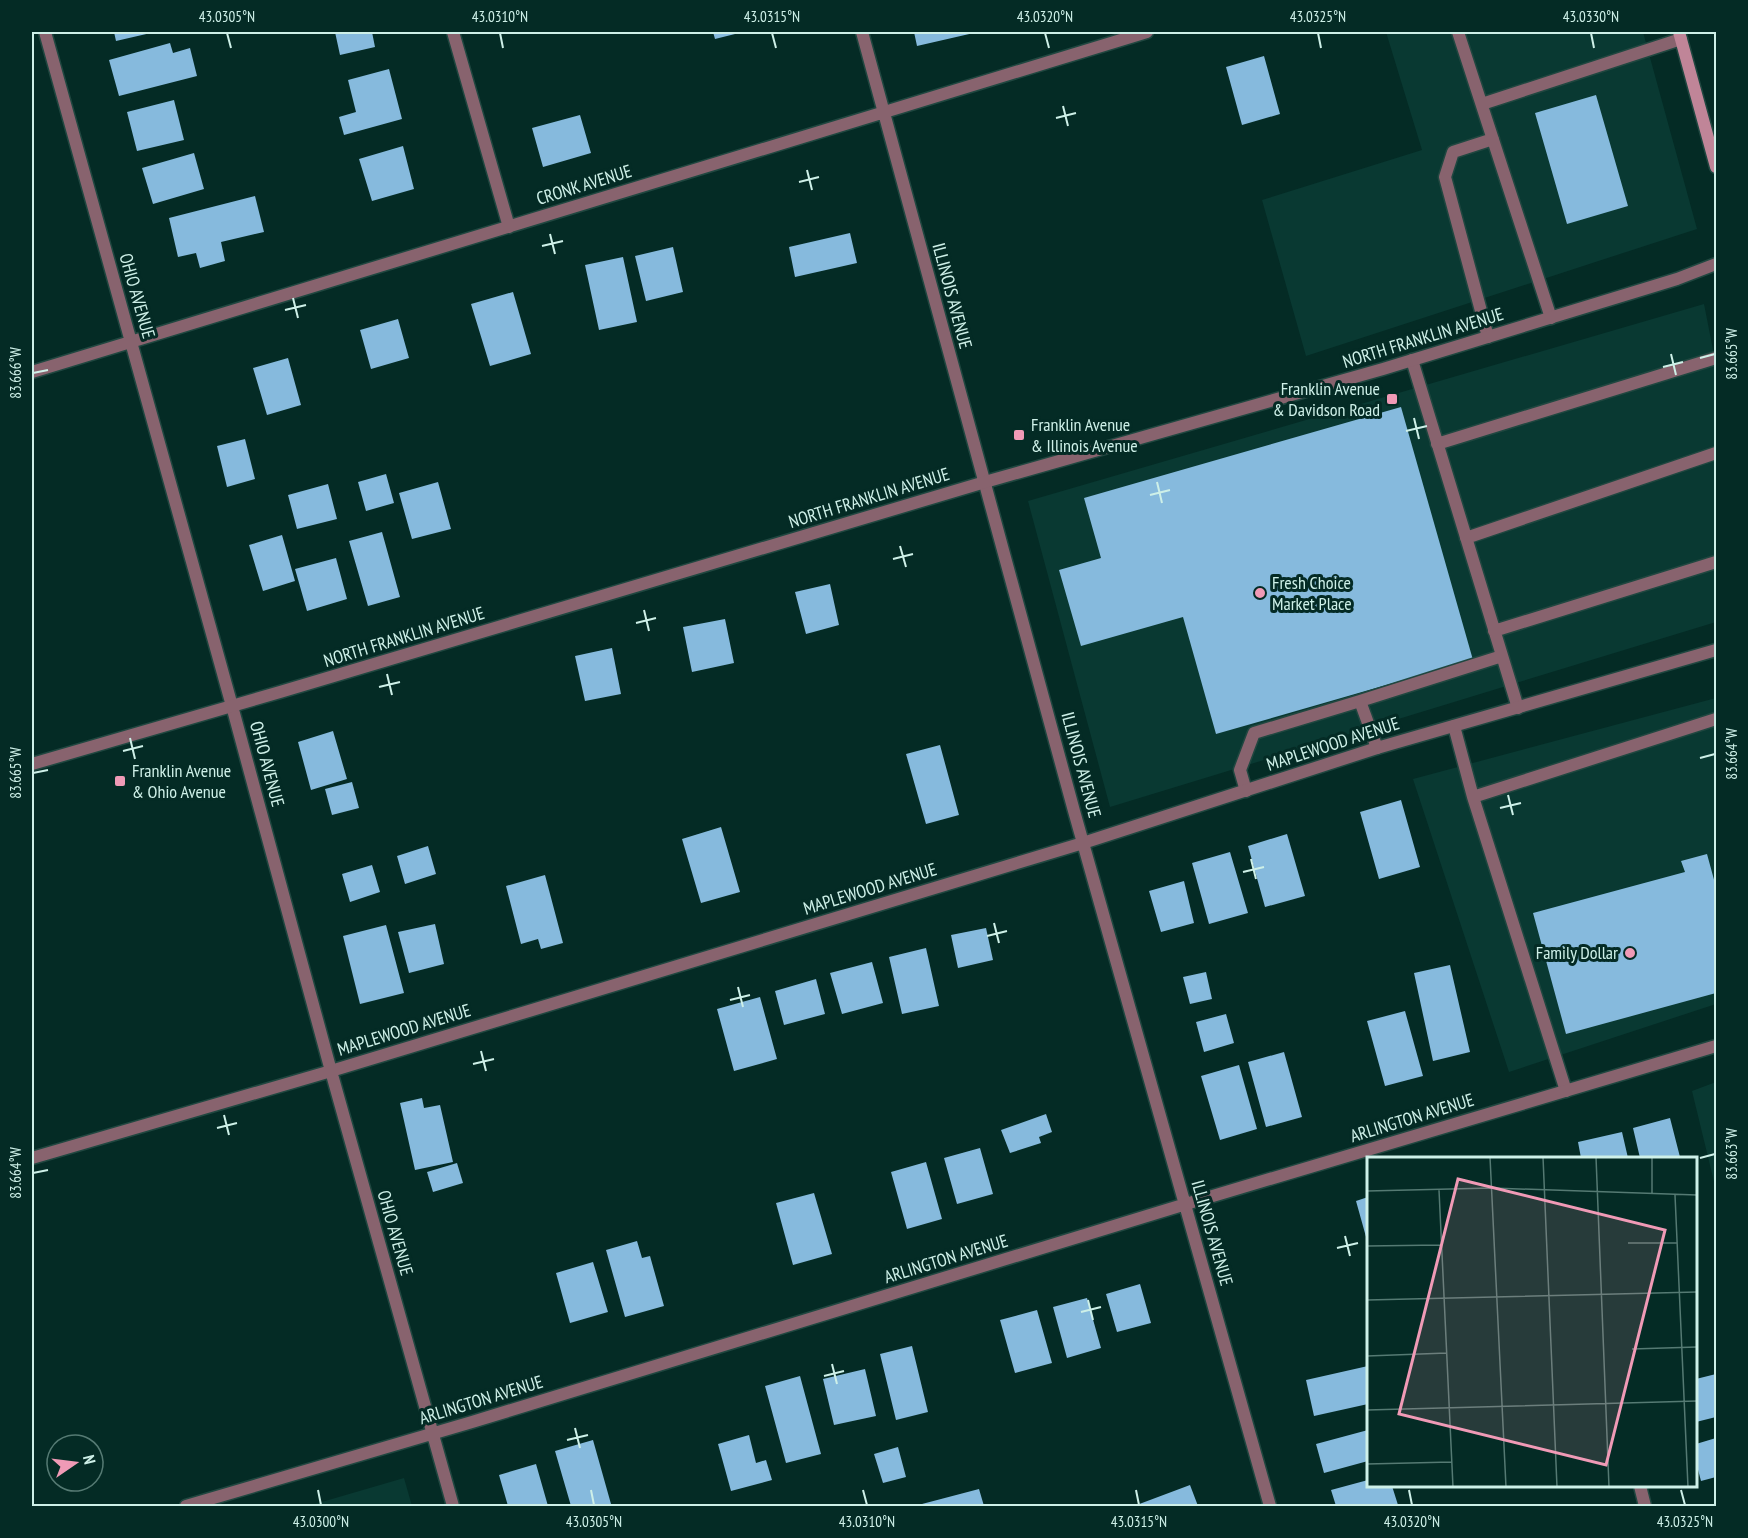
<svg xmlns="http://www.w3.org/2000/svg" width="1748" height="1538" viewBox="0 0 1748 1538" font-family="'PT Sans Narrow',sans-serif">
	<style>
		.built { fill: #093932 }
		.building { fill: #86badd }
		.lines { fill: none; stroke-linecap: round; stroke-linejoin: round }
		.service-casing { stroke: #204740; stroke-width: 15 }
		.minor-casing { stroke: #204740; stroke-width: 15 }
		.tertiary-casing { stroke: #204740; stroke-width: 15 }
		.secondary-casing { stroke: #204740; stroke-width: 15 }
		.service { stroke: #88636e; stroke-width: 12 }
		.minor { stroke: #88636e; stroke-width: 12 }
		.tertiary { stroke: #88636e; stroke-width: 12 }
		.secondary { stroke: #c08598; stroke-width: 12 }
		.ticks { fill: none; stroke: #cef0e8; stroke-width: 2 }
		.poi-dot { fill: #f09ab6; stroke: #042b25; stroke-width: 2 }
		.labels { text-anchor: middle; stroke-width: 6; stroke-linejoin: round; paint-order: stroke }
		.street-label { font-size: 18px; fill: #cef0e8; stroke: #042b25 }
		.poi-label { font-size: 18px; fill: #cef0e8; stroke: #042b25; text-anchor: start }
		.inset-road { fill: none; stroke: #557a73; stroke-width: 1.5 }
		.view { fill: #f09ab6; fill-opacity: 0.15; stroke: #f09ab6; stroke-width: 3 }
		.inset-edge { fill: none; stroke: #cef0e8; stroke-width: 3 }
		.neatline { fill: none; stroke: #cef0e8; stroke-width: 2 }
		.ticks-label { font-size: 15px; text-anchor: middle; fill: #cef0e8 }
	</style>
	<rect width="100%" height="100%" fill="#042b25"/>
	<path class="built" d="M1386,32H1643L1697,229L1306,356L1262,200L1422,150Z
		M1704,304L1716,365V622L1110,807L1028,501Z
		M1716,698V1004L1509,1072L1413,779Z
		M1716,1082V1190L1692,1091Z
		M404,1478L412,1506H308Z"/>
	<path class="building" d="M114,32H155L116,41Z
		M335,32H372L375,47L340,55Z
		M713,32H743L715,39Z
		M914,32H978L917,46Z
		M170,43L173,53L190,48L197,76L119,96L109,60Z
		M1264,56L1280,114L1242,125L1226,67Z
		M389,69L402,119L344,135L339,117L356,112L348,80Z
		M1596,95L1628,206L1567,224L1535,113Z
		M174,100L184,140L137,151L127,112Z
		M580,115L591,153L543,167L532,128Z
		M403,146L414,189L372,201L359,159Z
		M194,153L204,189L153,204L142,168Z
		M255,196L264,232L221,242L225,261L200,268L196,253L178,257L169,218Z
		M850,233L857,263L795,277L789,247Z
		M673,247L683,292L646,301L635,256Z
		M623,257L637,322L599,330L585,265Z
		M513,292L531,354L490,366L471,304Z
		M398,319L409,358L371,369L360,330Z
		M288,358L301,405L267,415L253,368Z
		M1401,407L1473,660L1216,734L1183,617L1081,646L1059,570L1101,558L1084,498Z
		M245,439L255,479L227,487L217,446Z
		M386,474L394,503L366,511L358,482Z
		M438,482L451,529L412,539L399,493Z
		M328,484L337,519L297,529L288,495Z
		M382,532L400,597L368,606L349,541Z
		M282,535L295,581L263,591L249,545Z
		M336,558L347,599L307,611L295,569Z
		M830,584L839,625L806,634L795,592Z
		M725,619L734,663L692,672L683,627Z
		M612,648L621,694L585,701L575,656Z
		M333,731L347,779L311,790L298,742Z
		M940,745L959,815L926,824L906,754Z
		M352,782L359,808L332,815L325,789Z
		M1401,800L1420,867L1379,879L1360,812Z
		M721,827L740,892L701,903L682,839Z
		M1287,834L1305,896L1265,907L1248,846Z
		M428,846L436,874L405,884L397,856Z
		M1230,852L1248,913L1209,924L1192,863Z
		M1707,854L1716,887V993L1566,1034L1533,913L1685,872L1681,861Z
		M372,865L380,892L350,902L342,874Z
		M545,875L563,943L541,949L538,939L521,944L506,886Z
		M1184,881L1194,923L1161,932L1149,891Z
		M435,924L444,964L409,973L398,932Z
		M386,925L404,993L360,1004L343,936Z
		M986,928L993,960L958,968L951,935Z
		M926,948L939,1006L902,1014L889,957Z
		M872,962L883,1003L842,1014L830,973Z
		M1450,965L1470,1052L1433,1061L1414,973Z
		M1206,972L1212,999L1190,1004L1183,977Z
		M816,979L825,1014L784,1025L775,991Z
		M760,997L777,1059L734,1071L717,1009Z
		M1405,1011L1423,1076L1385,1086L1367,1021Z
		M1226,1014L1234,1043L1204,1052L1196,1022Z
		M1284,1052L1302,1117L1266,1127L1248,1062Z
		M1239,1065L1257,1129L1220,1140L1201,1076Z
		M422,1098L424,1108L440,1105L453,1162L415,1170L400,1103Z
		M1046,1114L1052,1132L1039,1137L1041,1143L1010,1153L1001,1130Z
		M1670,1118L1680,1157L1674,1158H1640L1633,1128Z
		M1622,1132L1628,1158H1581L1578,1142Z
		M980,1148L993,1194L957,1204L944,1158Z
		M926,1162L942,1219L907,1229L891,1172Z
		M457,1163L463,1183L433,1192L427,1172Z
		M814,1193L832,1254L793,1265L776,1203Z
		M1368,1197V1244L1356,1201Z
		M637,1241L642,1258L650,1256L664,1306L625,1317L606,1250Z
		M593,1262L608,1312L570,1323L556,1273Z
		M1140,1284L1151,1323L1117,1332L1106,1294Z
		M1087,1298L1101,1348L1067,1358L1053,1307Z
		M1037,1310L1052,1363L1015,1373L1000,1320Z
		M912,1346L928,1412L896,1420L880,1354Z
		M1368,1366V1404L1314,1416L1306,1380Z
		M865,1369L876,1416L834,1425L823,1379Z
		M1716,1374V1417L1696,1422V1379Z
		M800,1376L821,1454L786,1463L765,1386Z
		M1368,1430V1461L1324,1473L1316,1444Z
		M749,1435L756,1463L766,1460L772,1480L731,1491L718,1444Z
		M1716,1438V1477L1701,1481L1696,1462V1444Z
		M593,1440L611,1504L603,1506H571L555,1451Z
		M898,1447L906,1477L883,1483L874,1454Z
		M536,1464L548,1506H508L499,1475Z
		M1368,1480V1486H1392L1398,1505L1336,1506L1331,1490Z
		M1190,1485L1198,1506H1134Z
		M979,1489L984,1506H922V1504Z"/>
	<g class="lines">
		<defs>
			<path id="service" d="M1458,32L1551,318
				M1482,104L1681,39
				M1488,337L1445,177L1453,152L1493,139
				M1412,360L1518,708
				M1437,444L1716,358
				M1466,538L1716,453
				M1494,631L1716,562
				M1360,701L1502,656
				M1454,726L1473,797L1566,1091
				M1246,791L1240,770L1254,733L1360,701L1377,748
				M1473,797L1716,719"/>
			<path id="minor" d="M45,32L232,706L331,1071L453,1506
				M453,32L509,227
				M862,32L1074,811L1270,1506
				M32,372L1147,32
				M32,1158L331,1071L1083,843L1377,748L1716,650
				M1640,1486L1645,1506
				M186,1506L472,1422L1186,1204L1716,1046"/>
			<path id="tertiary" d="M32,764L280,692L985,482L1383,369L1677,279L1716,264"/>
			<path id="secondary" d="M1679,32L1716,167"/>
		</defs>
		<use href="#service" class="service-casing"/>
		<use href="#minor" class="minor-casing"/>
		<use href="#tertiary" class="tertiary-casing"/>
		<use href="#secondary" class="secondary-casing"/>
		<use href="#service" class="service"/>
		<use href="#minor" class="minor"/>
		<use href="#tertiary" class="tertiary"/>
		<use href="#secondary" class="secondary"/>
	</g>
	<path class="ticks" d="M227,33L231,48M500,33L503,48M772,33L776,48M1045,33L1049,48M1318,33L1321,48M1591,33L1594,48M1063,106L1068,126M1056,118L1076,113M807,170L812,190M799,182L819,177M550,234L555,254M542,246L563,241M293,298L298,318M285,310L306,305M1671,354L1676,375M1700,358L1715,354M1663,367L1683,362M33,373L48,370M1414,418L1419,439M1406,431L1427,426M1157,482L1162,503M1150,495L1170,490M900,546L906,567M893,559L913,554M644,610L649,631M636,623L656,618M387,674L392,695M379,687L400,682M130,738L135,759M123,751L143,746M1700,758L1715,754M33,773L48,770M1508,795L1513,815M1500,808L1521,803M1251,859L1256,879M1243,872L1264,867M994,923L999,943M987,936L1007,931M738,987L743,1007M730,1000L750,995M481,1051L486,1071M473,1064L494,1059M224,1115L229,1135M217,1128L237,1123M1700,1158L1715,1154M33,1173L48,1170M1345,1236L1350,1256M1337,1248L1358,1243M1088,1300L1093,1320M1081,1312L1101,1307M832,1364L837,1384M824,1376L844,1371M575,1428L580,1448M567,1440L588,1435M318,1490L321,1505M591,1490L594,1505M863,1490L867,1505M1136,1490L1139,1505M1409,1490L1412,1505M1681,1490L1685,1505"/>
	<g class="poi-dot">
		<rect x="1386" y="393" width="12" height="12" rx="3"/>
		<rect x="1013" y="429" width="12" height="12" rx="3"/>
		<circle cx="1260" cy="593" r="6"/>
		<rect x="114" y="775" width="12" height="12" rx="3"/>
		<circle cx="1630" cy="953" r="6"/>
	</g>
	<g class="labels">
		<g class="street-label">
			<text transform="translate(584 185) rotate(-17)" y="6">CRONK AVENUE</text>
			<text transform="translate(137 296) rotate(74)" y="6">OHIO AVENUE</text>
			<text transform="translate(952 296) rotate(75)" y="6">ILLINOIS AVENUE</text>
			<text transform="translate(1423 338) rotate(-17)" y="6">NORTH FRANKLIN AVENUE</text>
			<text transform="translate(869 498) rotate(-17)" y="6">NORTH FRANKLIN AVENUE</text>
			<text transform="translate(404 637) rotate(-17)" y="6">NORTH FRANKLIN AVENUE</text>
			<text transform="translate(1333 744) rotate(-18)" y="6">MAPLEWOOD AVENUE</text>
			<text transform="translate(267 764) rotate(75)" y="6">OHIO AVENUE</text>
			<text transform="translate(1081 765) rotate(75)" y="6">ILLINOIS AVENUE</text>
			<text transform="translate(870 889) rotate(-17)" y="6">MAPLEWOOD AVENUE</text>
			<text transform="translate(404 1030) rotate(-17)" y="6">MAPLEWOOD AVENUE</text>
			<text transform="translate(1412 1118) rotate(-17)" y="6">ARLINGTON AVENUE</text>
			<text transform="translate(395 1233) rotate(74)" y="6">OHIO AVENUE</text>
			<text transform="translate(1212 1233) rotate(74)" y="6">ILLINOIS AVENUE</text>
			<text transform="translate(946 1259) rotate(-17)" y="6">ARLINGTON AVENUE</text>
			<text transform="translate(481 1400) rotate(-17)" y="6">ARLINGTON AVENUE</text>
		</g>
		<g class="poi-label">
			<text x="1380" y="395" text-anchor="end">Franklin Avenue<tspan x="1380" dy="21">&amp; Davidson Road</tspan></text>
			<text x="1031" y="431">Franklin Avenue<tspan x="1031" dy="21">&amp; Illinois Avenue</tspan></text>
			<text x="1272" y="589">Fresh Choice<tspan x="1272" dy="21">Market Place</tspan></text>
			<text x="132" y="777">Franklin Avenue<tspan x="132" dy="21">&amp; Ohio Avenue</tspan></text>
			<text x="1618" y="959" text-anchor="end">Family Dollar</text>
		</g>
	</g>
	<g transform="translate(1367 1157)">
		<rect width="330" height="330" fill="#042b25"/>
		<path class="inset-road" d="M123,0L139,330M176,0L190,330M229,0L242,330M285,0V37M72,33L86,330M0,34L125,31L330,38M308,38L321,330M261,86H310M0,89L74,88M0,143L330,135M265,192L330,190M0,199L80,196M0,253L330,244M0,307L85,305"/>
		<path class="view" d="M91,22L298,73L239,308L32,257Z"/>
		<rect width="330" height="330" class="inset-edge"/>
	</g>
	<rect width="1748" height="1538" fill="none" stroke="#042b25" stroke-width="66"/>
	<g transform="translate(75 1463) rotate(76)"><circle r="28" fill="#042b25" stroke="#557a73" stroke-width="1.5"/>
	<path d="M0-4.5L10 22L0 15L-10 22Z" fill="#f09ab6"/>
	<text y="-9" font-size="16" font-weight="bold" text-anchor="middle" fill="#cef0e8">N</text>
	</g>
	<rect x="33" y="33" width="1682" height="1472" class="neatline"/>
	<g class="ticks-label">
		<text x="227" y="22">43.0305°N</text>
		<text x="500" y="22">43.0310°N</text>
		<text x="772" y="22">43.0315°N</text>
		<text x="1045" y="22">43.0320°N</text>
		<text x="1318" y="22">43.0325°N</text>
		<text x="1591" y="22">43.0330°N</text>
		<text transform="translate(1732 354) rotate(-90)" y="5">83.665°W</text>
		<text transform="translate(16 373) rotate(-90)" y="5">83.666°W</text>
		<text transform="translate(1732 754) rotate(-90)" y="5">83.664°W</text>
		<text transform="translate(16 773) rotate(-90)" y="5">83.665°W</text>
		<text transform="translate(1732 1154) rotate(-90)" y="5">83.663°W</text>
		<text transform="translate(16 1173) rotate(-90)" y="5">83.664°W</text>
		<text x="321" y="1527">43.0300°N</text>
		<text x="594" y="1527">43.0305°N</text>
		<text x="867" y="1527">43.0310°N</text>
		<text x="1139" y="1527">43.0315°N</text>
		<text x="1412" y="1527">43.0320°N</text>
		<text x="1685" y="1527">43.0325°N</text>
	</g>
</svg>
